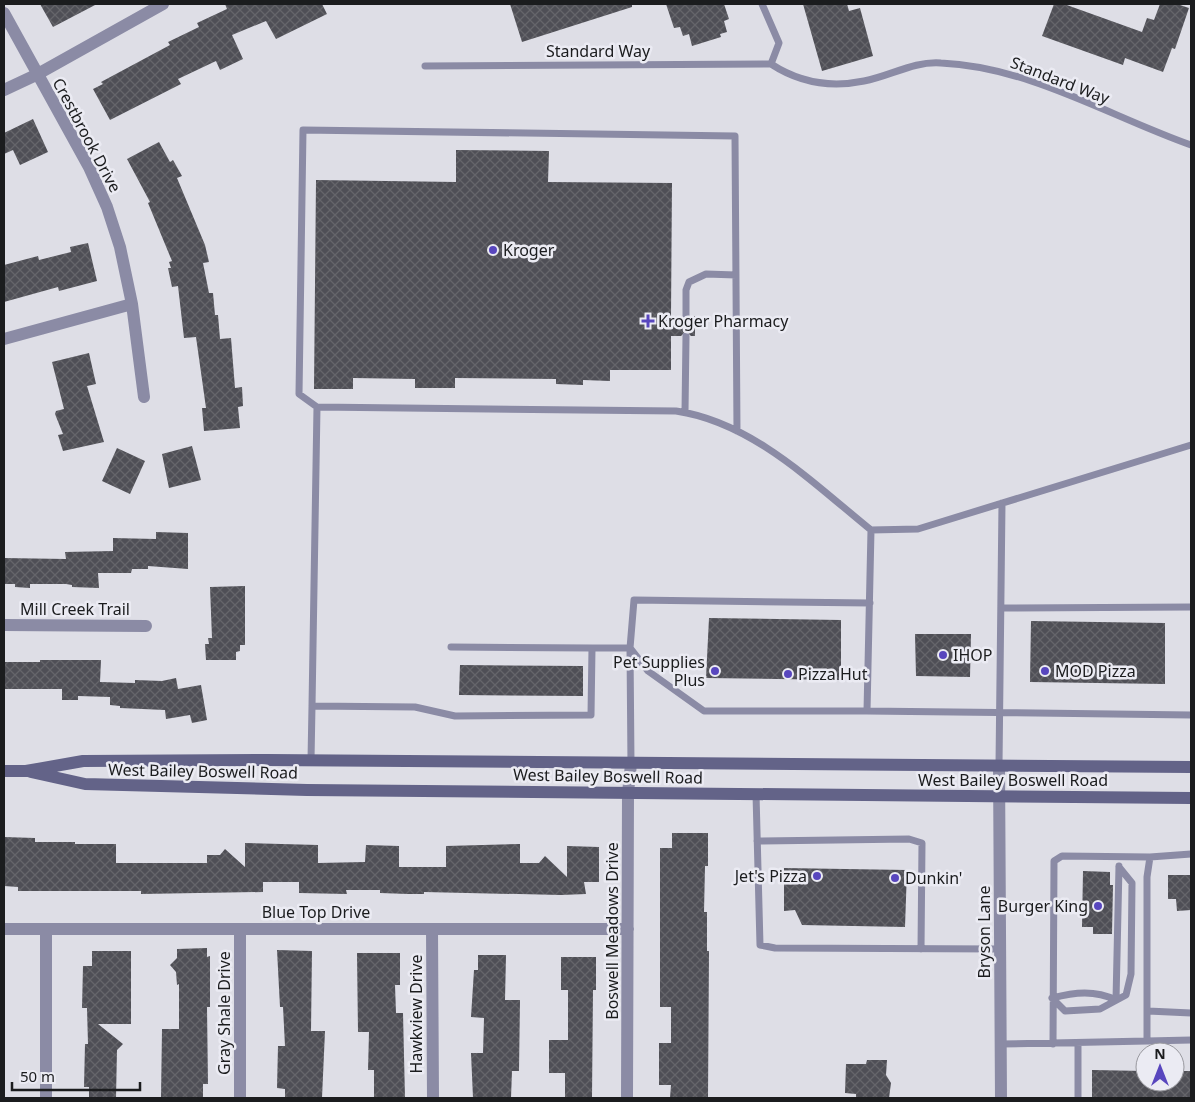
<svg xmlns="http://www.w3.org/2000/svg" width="1195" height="1102" viewBox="0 0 1195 1102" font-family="'Noto Sans',sans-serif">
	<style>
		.building { fill: url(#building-cross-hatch) }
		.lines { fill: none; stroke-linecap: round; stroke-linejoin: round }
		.service { stroke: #8b8ba5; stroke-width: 7 }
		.minor { stroke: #8b8ba5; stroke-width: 12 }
		.secondary { stroke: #636388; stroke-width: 12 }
		.poi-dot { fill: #5846be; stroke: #ebebf3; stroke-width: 2 }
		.labels { text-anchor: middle; stroke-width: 5; stroke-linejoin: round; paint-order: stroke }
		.street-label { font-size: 16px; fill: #1b1c1e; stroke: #ebebf3 }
		.poi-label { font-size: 16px; fill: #1b1c1e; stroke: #ebebf3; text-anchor: start }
	</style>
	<defs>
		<pattern id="building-cross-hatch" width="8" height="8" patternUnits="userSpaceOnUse" patternTransform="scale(1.25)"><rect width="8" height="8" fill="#4f4f56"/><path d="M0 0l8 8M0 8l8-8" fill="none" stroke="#65656a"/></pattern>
	</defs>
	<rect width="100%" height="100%" fill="#dedee6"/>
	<path class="building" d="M40,4H97L53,27Z
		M225,4H322L327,14L276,39L266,21L232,35L243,59L220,70L216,61L178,79L181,84L110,120L93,89L103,84L101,82L170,45L168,42L199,27L197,23L227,9Z
		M510,4H632V7L522,42Z
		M666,4H724L729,19L724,21L727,32L720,34L721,37L692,46L689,34L683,36L680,27L674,28Z
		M803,4H847L849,11L860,8L873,56L822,71Z
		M1054,4H1064L1142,32L1147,18L1154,20L1160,4H1177L1189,8L1175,49L1172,48L1163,72L1125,58L1123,65L1042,36Z
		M33,119L48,152L20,165L13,150L4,154V133Z
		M159,142L170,162L173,160L182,176L177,178L205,245L209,262L203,263L209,293H213L215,315H218L220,339L231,338L235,388L242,387L243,406L238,407L240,428L204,431L202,408H206L196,337L184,338L178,286L172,287L168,268H171L169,262L172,261L148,203L150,202L127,159Z
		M456,150L549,151L548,182L672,183L671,316H681L686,321L691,316H695V336H691L686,331L681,336H671V370H610V381L583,380V385L556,384V379L455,378V388H415V379L353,378V389H314L316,180L456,182Z
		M88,243L97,281L59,291L58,287L4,302V265L38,256L39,260L71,252L70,247Z
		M89,353L96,384L87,386L104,442L63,451L58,435L63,434L55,414L56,411L64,409L52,362Z
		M192,446L201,480L169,488L162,454Z
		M117,448L145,461L130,494L102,481Z
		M156,532L188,533V569L148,566V569H132L131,573H98L99,588L72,587V585L66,584H30V588L15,587V584H4V558L66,559L65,552L113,551V538L156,539Z
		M245,586V645H240V651L236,652V660H206L205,644H209L208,638H212L210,587Z
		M709,618L841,620V680L706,678Z
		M1031,621L1165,623V684L1030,682Z
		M915,634H971L970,677L916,676Z
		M40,660H101L100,682L135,683V680L162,681L176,678L178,689L201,685L207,720L192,723L190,715L166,719L165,710L120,708V706L110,705V697L78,696V700H62V689H4V662H40Z
		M460,665L583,666V696L459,695Z
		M672,833H708V866H705L704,912H707V951H709L708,1098H670L671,1085H659V1043H671V1007H660V848H672Z
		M4,837L35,838V842H75V844H116V863H207V855H220L225,849L245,867V843L318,845V863L365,862L366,845L399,846V867H446V846L520,844V863H539L545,856L567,877V846L599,847V882H584L586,894L561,895L424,892V894H408L380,893V890H346L347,894L299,893V882H263V892L141,894V891H18V887L4,886Z
		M784,868L907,870L905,927L802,925L795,910L784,911Z
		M1083,871L1110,872V885H1113L1112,934H1093V927H1082Z
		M1168,875H1191V910L1177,911L1176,899H1168Z
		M207,948V957L210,956V1007H207L208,1084H203V1098H161L162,1029H179V984L177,985L176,972L170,965L177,958V949Z
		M277,950L312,951L311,1031H325L322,1098H285V1089L277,1088L278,1046H285L283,1007H280Z
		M92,951H131V1024H98L123,1044L117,1050L116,1098H89V1087H84L85,1044H88L87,1008H82L83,966H92Z
		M357,953H400V985H395L396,1013H403L405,1098H374V1070H368L369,1032H358Z
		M478,955H506L505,1000H520L519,1071H512L511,1098H473L471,1053H483L484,1018L471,1017L474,970H478Z
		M561,957H596V990H593L592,1098H565V1073H549V1040H568V990H561Z
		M867,1060H887L886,1075L891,1083L889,1098H856V1094L845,1093L846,1064H866Z
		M1092,1070L1145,1071V1082H1175V1071H1191V1098H1092Z"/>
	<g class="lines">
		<path class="service" d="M762,4L779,43L771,64C800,83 830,88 864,81C891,76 913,61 941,63C1030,67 1109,116 1191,145
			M425,66L771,64
			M686,316V290L689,282L706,274L736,275
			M317,407L312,706L415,707L455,716L591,715L592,648H630L648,671L704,711H867L871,530
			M685,412L686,336
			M737,431L735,136L303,130L299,394L317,407L676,411C752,422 813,483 871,530L918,529L1191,445
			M1001,608L1191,607
			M451,647L592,648
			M867,711L1191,715
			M311,760L312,706
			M631,764L630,648L634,600L870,603
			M999,765L1002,503
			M756,794L760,945L775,948L999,949
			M757,841L909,839L922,843L921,949
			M1052,998L1065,1011L1100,1009L1126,995L1131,974L1132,883L1119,867
			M1052,998C1075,992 1095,990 1116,1000
			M1116,1000L1119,866
			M1148,1011L1191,1013
			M1147,1041L1191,1040
			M1001,1044L1147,1041V877L1150,857L1191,854
			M1053,1044L1054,861L1062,856L1150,857
			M1078,1044V1098"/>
		<path class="minor" d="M4,13L89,167L107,207L120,247L132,304L144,397
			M4,90L36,75L163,4
			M4,339L132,304
			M4,625L146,626
			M999,765L1001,1098
			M4,929H628
			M432,929L433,1098
			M46,1098V929
			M240,1098V929
			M627,1098L628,793L631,764"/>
		<path class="secondary" d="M4,771H26L83,761L268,760L1191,767
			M31,772L85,784L307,790L1191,798"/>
	</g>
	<g class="poi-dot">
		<circle cx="493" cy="250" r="5"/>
		<path d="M645.5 313.5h5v5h5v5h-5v5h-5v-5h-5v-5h5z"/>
		<circle cx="943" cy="655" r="5"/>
		<circle cx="715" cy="671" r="5"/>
		<circle cx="1045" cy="671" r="5"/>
		<circle cx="788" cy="674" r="5"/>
		<circle cx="817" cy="876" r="5"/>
		<circle cx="895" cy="878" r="5"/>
		<circle cx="1098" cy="906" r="5"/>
	</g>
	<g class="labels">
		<g class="street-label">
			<text x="598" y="57">Standard Way</text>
			<text transform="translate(1060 80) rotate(21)" y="6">Standard Way</text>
			<text transform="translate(87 135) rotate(62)" y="6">Crestbrook Drive</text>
			<text x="75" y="615">Mill Creek Trail</text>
			<text transform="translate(203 771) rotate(1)" y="6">West Bailey Boswell Road</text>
			<text transform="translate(608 776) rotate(1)" y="6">West Bailey Boswell Road</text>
			<text x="1013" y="786">West Bailey Boswell Road</text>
			<text x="316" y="918">Blue Top Drive</text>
			<text transform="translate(612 931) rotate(-90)" y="6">Boswell Meadows Drive</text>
			<text transform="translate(984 932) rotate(-90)" y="6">Bryson Lane</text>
			<text transform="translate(224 1013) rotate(-90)" y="6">Gray Shale Drive</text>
			<text transform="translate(416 1014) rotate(-90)" y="6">Hawkview Drive</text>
		</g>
		<g class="poi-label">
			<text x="503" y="256">Kroger</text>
			<text x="658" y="327">Kroger Pharmacy</text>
			<text x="953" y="661">IHOP</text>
			<text x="705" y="668" text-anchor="end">Pet Supplies<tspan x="705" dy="18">Plus</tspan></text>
			<text x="1055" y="677">MOD Pizza</text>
			<text x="798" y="680">Pizza Hut</text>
			<text x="807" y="882" text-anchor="end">Jet's Pizza</text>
			<text x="905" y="884">Dunkin'</text>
			<text x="1088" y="912" text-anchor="end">Burger King</text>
		</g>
	</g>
	<rect width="1195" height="1102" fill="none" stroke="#1b1c1e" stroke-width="10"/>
	<g transform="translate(1160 1067)"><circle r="24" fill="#ebebf3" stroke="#98989e"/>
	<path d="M0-4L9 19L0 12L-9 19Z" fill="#5846be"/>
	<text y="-8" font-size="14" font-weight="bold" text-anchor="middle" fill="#1b1c1e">N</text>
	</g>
	<path d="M12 1082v8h128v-8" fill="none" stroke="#1b1c1e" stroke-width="2.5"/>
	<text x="20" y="1082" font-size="15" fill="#1b1c1e" stroke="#ebebf3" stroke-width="4" paint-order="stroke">50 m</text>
</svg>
